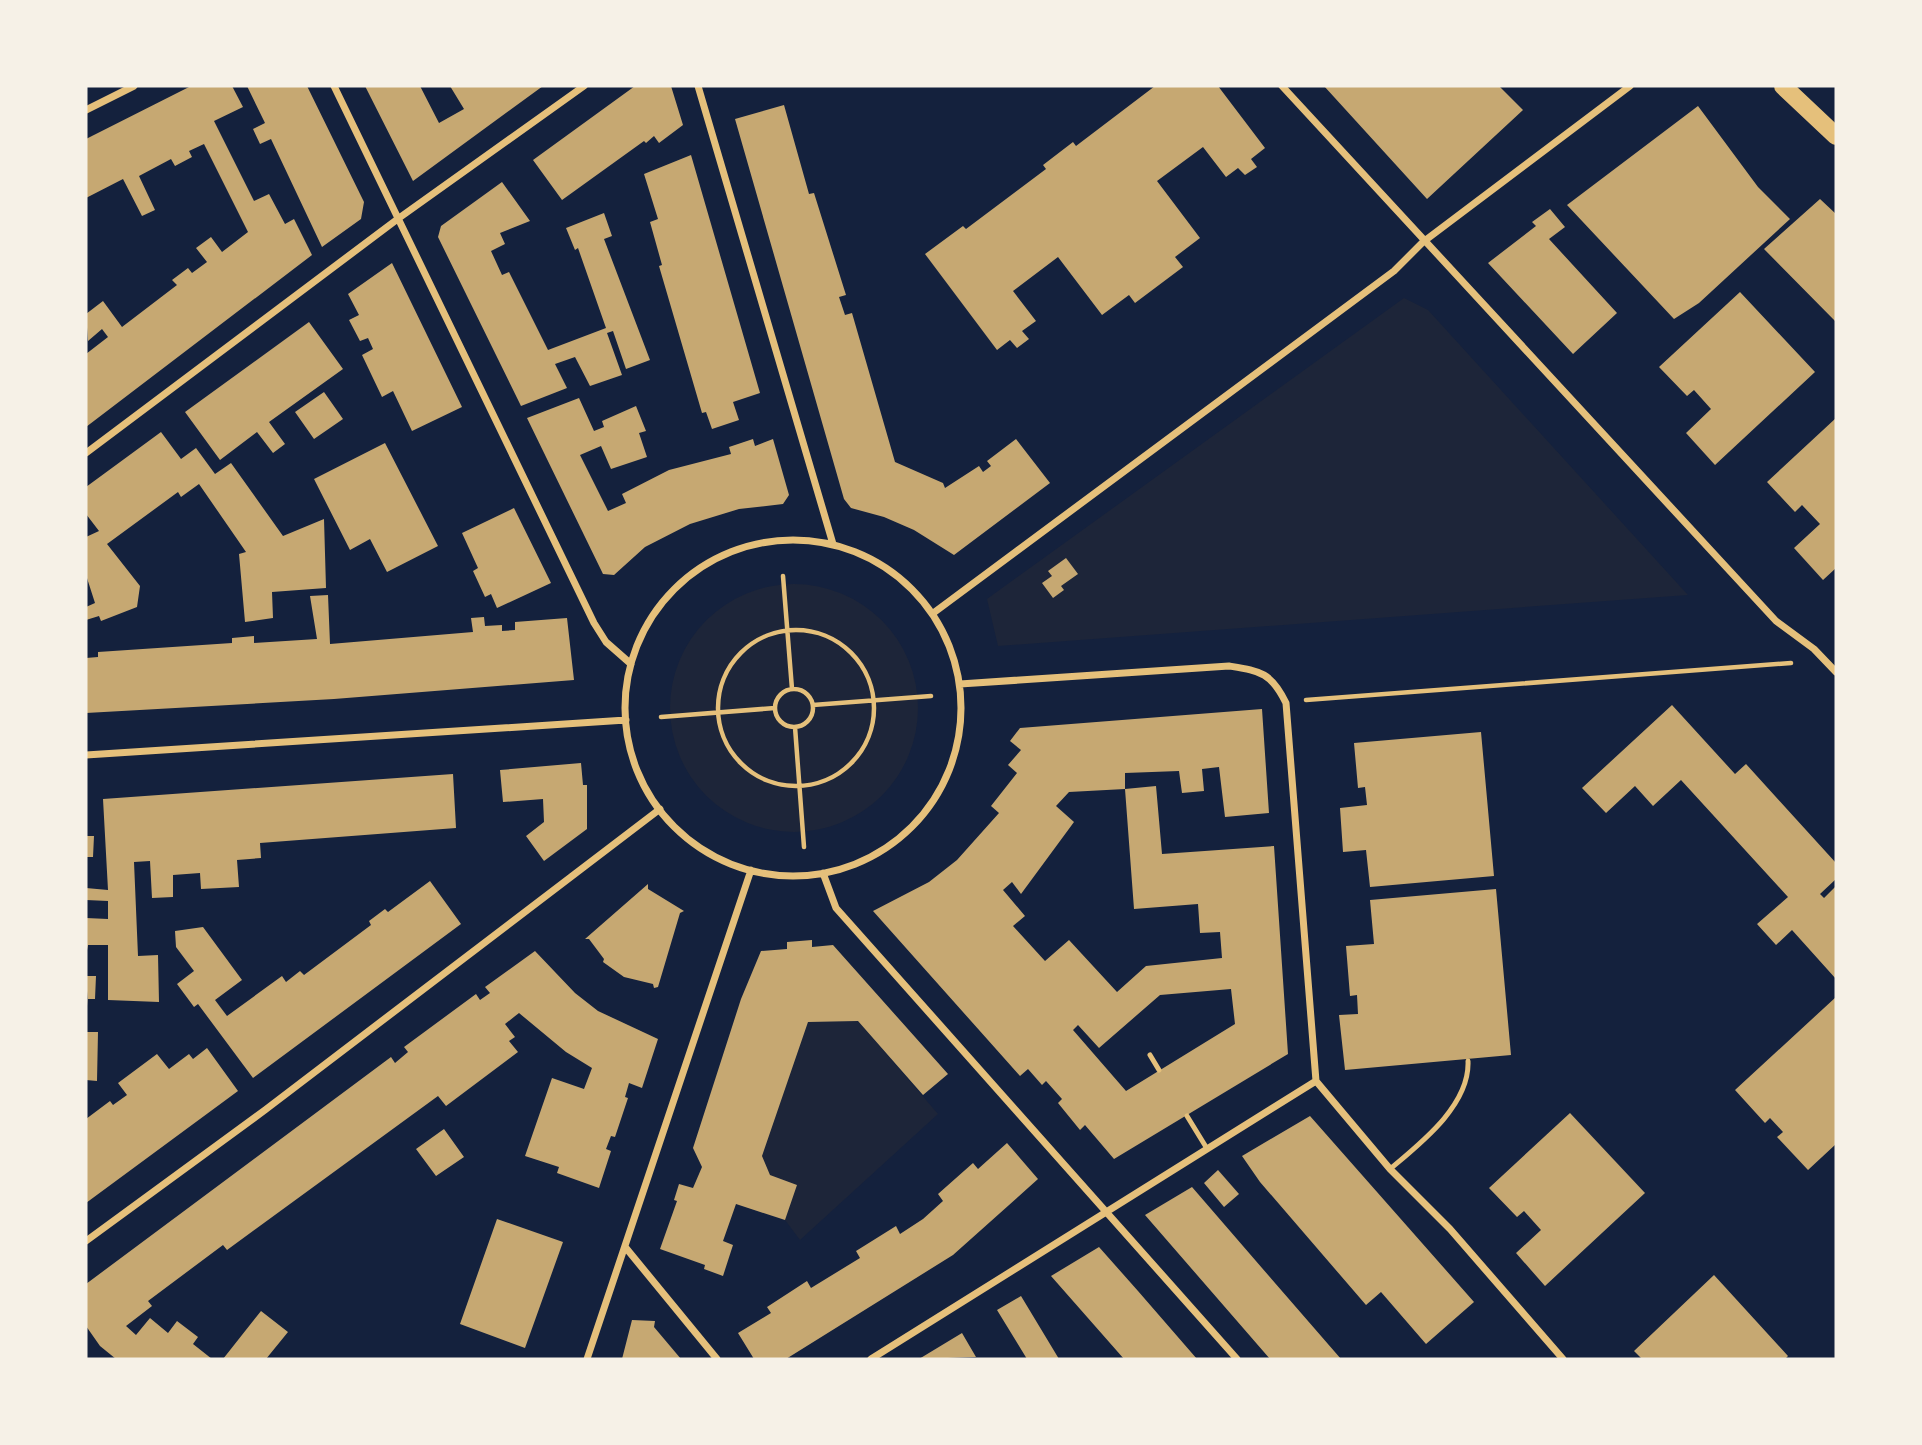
<svg xmlns="http://www.w3.org/2000/svg" width="1922" height="1445" viewBox="0 0 1922 1445" font-family="Quicksand,sans-serif">
	<style>
		.green { fill: #1d2539 }
		.building { fill: #c6a872; fill-rule: evenodd }
		.lines { fill: none; stroke-linecap: round; stroke-linejoin: round }
		.path { stroke: #e5c07b; stroke-width: 4.5 }
		.service { stroke: #e5c07b; stroke-width: 5 }
		.minor { stroke: #e5c07b; stroke-width: 7 }
		.primary { stroke: #e5c07b; stroke-width: 18 }
	</style>
	<rect width="100%" height="100%" fill="#14213d"/>
	<path class="green" d="M1404,298L1428,310L1688,595L998,646L987,599Z
		M670 708a124 124 0 1 1 248 0a124 124 0 1 1-248 0Z
		M858,1021L938,1114L800,1240L785,1220L797,1185L770,1175L762,1156L808,1022Z"/>
	<path class="building" d="M191,86H232L243,107L214,121L254,201L269,194L285,224L294,219L312,255L86,427V354L108,337L102,329L88,341L86,314L103,301L122,327L177,285L172,280L188,268L192,273L207,262L196,248L211,237L222,252L248,232L204,144L189,151L192,157L175,166L171,159L139,176L155,210L142,216L123,179L86,198V139Z
		M247,86H307L364,202L361,219L322,247L271,139L260,144L253,129L265,123Z
		M365,86H420L439,123L464,109L450,86H543L413,181Z
		M635,86H671L683,125L659,143L654,136L646,143L644,141L562,200L533,160Z
		M1155,86H1218L1265,148L1251,159L1257,167L1245,175L1238,168L1226,177L1203,147L1157,181L1200,238L1175,257L1183,267L1135,303L1129,295L1102,315L1058,257L1013,291L1036,321L1022,331L1029,339L1017,348L1010,340L997,350L925,254L963,226L966,229L1046,169L1043,165L1073,142L1076,146Z
		M1324,86H1499L1523,110L1427,199Z
		M784,105L809,194L814,193L846,295L839,297L845,315L852,313L895,462L943,483L945,488L979,466L983,472L991,466L987,461L1016,439L1050,483L954,555L914,530L884,517L851,508L844,499L735,119Z
		M1698,106L1758,187L1790,219L1699,303L1674,319L1567,205Z
		M691,155L760,393L733,402L739,420L712,429L706,412L702,413L659,266L662,265L650,222L658,219L644,174Z
		M502,182L530,221L500,233L505,244L491,251L502,275L509,272L548,350L606,328L578,248L575,250L566,228L604,213L612,236L604,239L650,360L626,369L613,331L607,333L622,375L590,386L575,357L555,364L567,388L521,406L438,237L441,226Z
		M1820,199L1836,214V322L1764,249Z
		M1550,209L1565,227L1549,239L1617,313L1573,354L1488,263L1536,226L1532,222Z
		M392,263L462,407L412,431L393,391L382,397L362,355L373,349L368,338L360,341L349,320L359,315L348,294Z
		M1740,292L1815,372L1715,465L1686,433L1711,409L1694,390L1687,396L1659,367Z
		M309,322L343,369L269,422L285,444L273,453L257,432L220,460L185,412Z
		M324,392L343,419L314,439L295,412Z
		M579,398L594,431L604,427L602,421L636,406L646,431L639,433L647,457L611,469L601,446L580,455L608,511L626,503L622,494L669,470L731,454L729,447L753,439L755,446L773,439L789,495L783,504L739,509L690,524L645,547L614,575L603,574L527,418Z
		M1836,418V568L1823,580L1794,548L1820,524L1802,505L1795,512L1767,482Z
		M161,432L181,459L196,448L215,474L231,463L283,536L324,519L326,588L272,592L273,618L245,622L239,554L246,552L199,484L181,497L178,492L107,544L140,586L137,607L101,621L99,616L86,620V607L95,603L86,575V537L99,531L86,514V487Z
		M385,443L438,546L387,572L370,539L350,550L314,479Z
		M514,508L551,583L497,608L491,594L485,597L473,571L478,568L462,533Z
		M1066,558L1078,574L1061,586L1064,590L1053,598L1042,583L1052,576L1048,571Z
		M328,595L330,644L473,632L471,618L484,617L485,626L502,625V631L515,630V622L567,618L574,680L334,699L86,713V658L98,657V652L232,643V638L254,636V643L317,639L310,596Z
		M1672,705L1735,774L1746,764L1836,863V879L1820,894L1824,898L1836,886V979L1792,930L1776,945L1757,924L1788,897L1681,780L1653,806L1635,786L1606,813L1582,788Z
		M1262,709L1269,813L1225,817L1219,767L1202,769L1204,791L1182,793L1179,771L1125,773V789L1069,792L1056,806L1074,822L1021,894L1012,882L1003,890L1025,916L1013,926L1045,961L1069,940L1117,992L1146,966L1222,958L1220,932L1200,933L1198,904L1134,909L1125,789L1156,786L1162,854L1274,846L1288,1054L1114,1159L1085,1125L1080,1130L1058,1103L1062,1099L1046,1081L1042,1085L1028,1069L1020,1076L873,911L929,882L957,860L999,813L991,806L1017,773L1008,765L1021,750L1010,741L1020,728ZM1231,989L1235,1024L1126,1091L1073,1030L1078,1025L1099,1048L1160,995Z
		M1481,732L1494,876L1370,887L1366,850L1343,852L1340,808L1367,805L1365,787L1358,788L1354,743Z
		M581,763L583,785H587V829L544,861L526,836L544,822L543,799L503,802L500,770Z
		M453,774L456,828L260,843L261,858L237,860L239,887L201,889L200,873L173,875V897L152,898L150,861L134,862L138,956L158,955L159,1002L108,1000V945H88L86,955V918L108,919V901L86,900V888L108,890L103,799Z
		M86,836H94L93,857H86Z
		M430,881L461,924L253,1078L198,1004L194,1007L177,984L194,971L176,947L175,931L203,927L242,980L215,1000L227,1016L282,976L286,982L300,971L304,975L371,925L369,921L385,909L388,912Z
		M648,884V889L684,911L680,913L658,987L654,988L653,984L624,977L603,962L604,959L589,939H585Z
		M1496,889L1511,1055L1345,1070L1339,1015L1358,1014L1357,995L1350,996L1346,946L1374,944L1370,900Z
		M812,940V947L833,945L948,1074L923,1095L858,1021L808,1022L762,1156L770,1175L797,1185L785,1220L736,1204L723,1241L733,1245L723,1276L704,1269L705,1265L660,1249L677,1201L674,1200L679,1184L693,1188L702,1167L693,1148L741,999L761,951L787,949V942Z
		M535,951L575,993L598,1011L658,1039L642,1088L629,1083L625,1097L628,1098L615,1137L611,1136L606,1149L611,1151L599,1188L557,1173L559,1167L525,1156L552,1078L584,1089L592,1068L566,1052L519,1013L505,1024L515,1037L509,1041L518,1052L446,1106L438,1096L227,1250L223,1245L148,1301L152,1306L126,1326L136,1335L150,1318L168,1333L177,1321L198,1337L193,1344L212,1359H116L100,1346L86,1326V1284L391,1057L395,1063L408,1052L404,1047L476,994L480,1000L490,993L485,987Z
		M86,976H96L95,999H88V1006Z
		M1836,997V1144L1808,1170L1777,1137L1783,1132L1770,1118L1765,1123L1735,1090Z
		M86,1032H98L97,1081L86,1080Z
		M207,1048L238,1091L86,1203V1119L110,1101L113,1105L127,1095L118,1083L157,1054L169,1069L189,1054L193,1059Z
		M1570,1113L1645,1193L1545,1286L1516,1253L1541,1230L1524,1211L1517,1217L1489,1188Z
		M1310,1116L1474,1302L1426,1344L1381,1292L1366,1305L1260,1182L1242,1156Z
		M444,1129L464,1157L436,1176L416,1149Z
		M1007,1143L1038,1179L953,1255L786,1359H754L738,1333L771,1313L767,1307L807,1281L811,1288L860,1258L856,1251L896,1226L900,1234L923,1219L943,1201L938,1194L973,1163L978,1169Z
		M1218,1170L1239,1194L1224,1207L1204,1183Z
		M1192,1187L1262,1268L1341,1359H1270L1145,1215Z
		M497,1219L563,1242L525,1348L460,1324Z
		M1099,1247L1138,1291L1197,1359H1124L1051,1276Z
		M1714,1275L1788,1356L1785,1359H1642L1634,1351Z
		M1021,1296L1059,1359H1027L997,1310Z
		M261,1311L288,1332L266,1359H223Z
		M632,1320L655,1321L654,1327L681,1359H622Z
		M962,1333L976,1357L919,1359Z"/>
	<g class="lines">
		<path class="path" d="M783,576L792,689
			M718 708a78 78 0 1 1 156 0a78 78 0 1 1-156 0Z
			M775 708a19 19 0 1 1 38 0a19 19 0 1 1-38 0Z
			M1306,700L1791,663
			M813,705L931,696
			M661,717L775,708
			M795,727L804,847"/>
		<path class="service" d="M1150,1055L1159,1070
			M1187,1116L1206,1147
			M1390,1169C1421,1143 1470,1105 1468,1061"/>
		<path class="minor" d="M334,86L594,623L606,642L631,664
			M698,86L833,544
			M1282,86L1776,621L1814,649L1836,672
			M86,110L134,86
			M86,453L399,218L584,86
			M625 708a168 168 0 1 1 336 0a168 168 0 1 1-336 0Z
			M932,614L1394,271L1423,242L1630,86
			M960,684L1229,666C1260,671 1271,672 1286,703L1316,1081L1390,1169L1450,1229L1563,1359
			M86,755L626,720
			M823,873L836,908L1237,1359
			M86,1241L265,1110L660,809
			M626,1248L717,1359
			M587,1359L751,870
			M871,1359L1316,1081"/>
		<path class="primary" d="M1783,86L1836,136"/>
	</g>
	<rect width="1922" height="1445" fill="none" stroke="#f6f1e7" stroke-width="175"/>
</svg>
